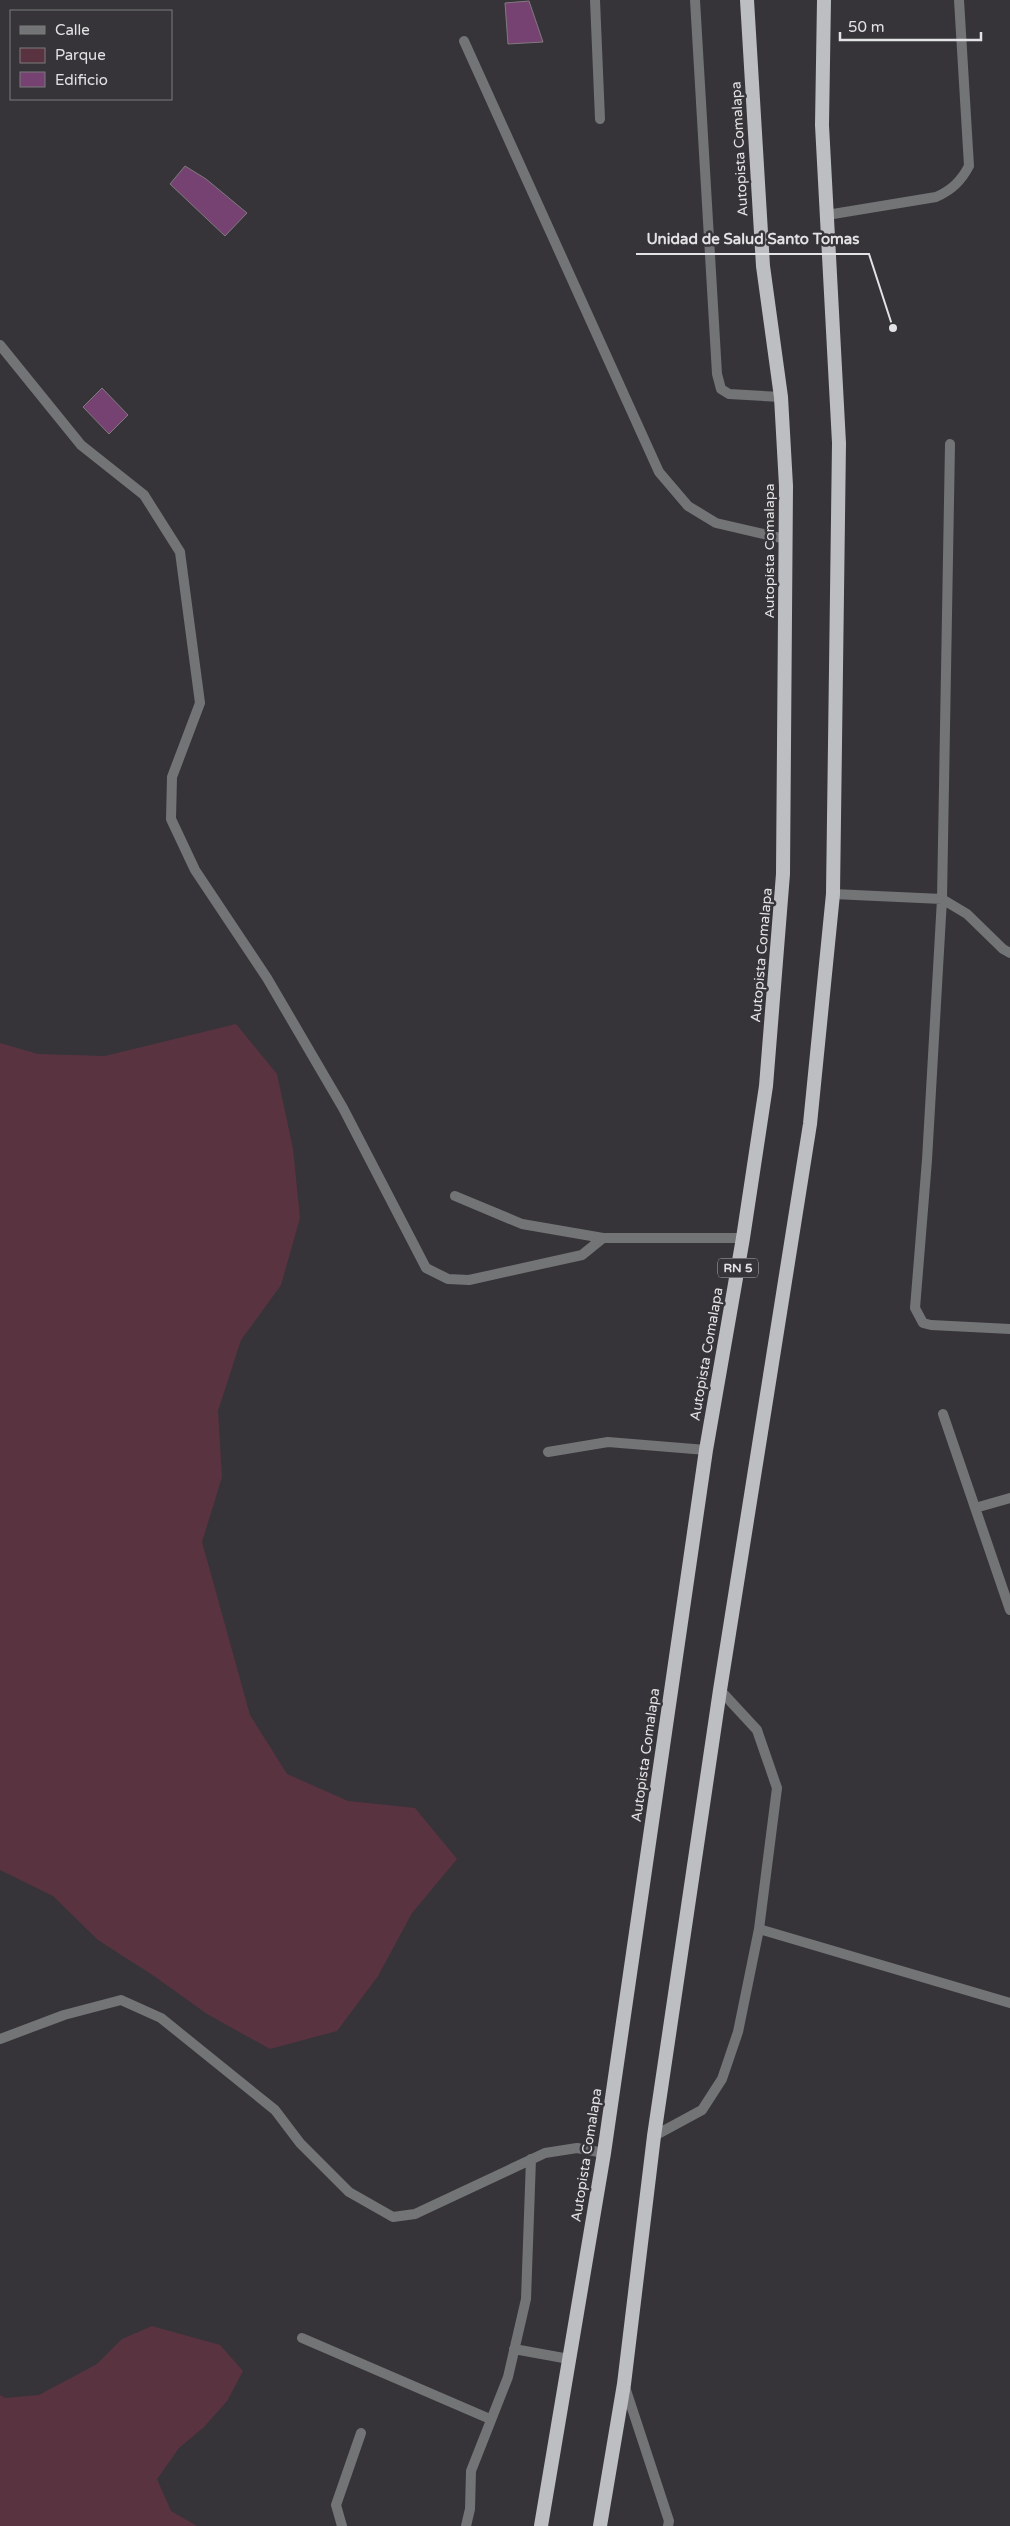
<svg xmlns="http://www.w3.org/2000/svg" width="1010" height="2526" viewBox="0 0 1010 2526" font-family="'Varela Round',sans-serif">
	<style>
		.green { fill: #5a3341 }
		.building { fill: #754272; stroke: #807b7f }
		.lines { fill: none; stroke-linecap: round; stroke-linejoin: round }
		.service { stroke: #737476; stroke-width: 10 }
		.minor { stroke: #737476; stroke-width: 10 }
		.trunk { stroke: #bcbec2; stroke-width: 14 }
		.labels { text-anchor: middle; stroke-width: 5; stroke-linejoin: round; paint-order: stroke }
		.shield { fill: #363438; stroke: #afaeb0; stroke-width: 1 }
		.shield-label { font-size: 12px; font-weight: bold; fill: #e3e2e4 }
		.street-label { font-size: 14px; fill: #e3e2e4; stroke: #363438 }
		.leader { fill: none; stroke: #e3e2e4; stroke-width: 2 }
		.callout-dot { fill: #e3e2e4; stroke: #363438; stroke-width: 2 }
		.callout-label { font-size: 15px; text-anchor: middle; font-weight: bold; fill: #e3e2e4; stroke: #363438; stroke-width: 5; stroke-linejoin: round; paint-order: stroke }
	</style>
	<rect width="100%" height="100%" fill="#363438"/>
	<path class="green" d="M236,1024L277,1074L293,1149L300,1218L281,1285L241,1340L218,1411L222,1477L202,1542L250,1715L287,1774L348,1801L415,1808L457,1859L412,1913L378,1976L337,2031L270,2049L207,2014L154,1976L98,1940L53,1896L0,1870V1043L38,1054L105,1056Z
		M152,2326L220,2345L243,2371L227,2401L204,2427L179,2448L157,2479L171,2511L197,2526H0V2395L5,2398L39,2395L97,2364L122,2339Z"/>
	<path class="building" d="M529,1L543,42L508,44L505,3Z
		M185,166L206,179L247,213L225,236L170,184Z
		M102,388L128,415L109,434L83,407Z"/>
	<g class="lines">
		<path class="service" d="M455,1196L522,1224L603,1238
			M548,1452L608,1442L706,1450
			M759,1929L1010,2003
			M654,2136L702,2110L722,2079L738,2032L759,1929L777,1788L757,1730L720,1690
			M625,2387L669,2521L668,2526"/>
		<path class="minor" d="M595,0L600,119
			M695,0L717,374L721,389L729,394L781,397
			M464,41L659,472L688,506L716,523L785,539
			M827,215L936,197C952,190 961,181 969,166L959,0
			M0,345L81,445L144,495L180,552L200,703L172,777L171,819L195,870L267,978L343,1108L426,1268L448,1279L469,1280L582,1255L603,1238H743
			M950,444L942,899L927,1160L915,1308L923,1323L931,1325L1010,1329
			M833,894L942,899L967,914L1003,949L1010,953
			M943,1414L1010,1610
			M975,1508L1010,1498
			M0,2039L64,2015L121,2000L161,2018L275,2110L300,2143L349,2192L393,2217L415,2214L545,2153L577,2148L604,2153
			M302,2338L490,2419
			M514,2349L569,2359
			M342,2526L336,2505L361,2433
			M466,2526L470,2509L471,2471L508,2377L526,2299L531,2159"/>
		<path class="trunk" d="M541,2526L604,2153L706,1450L743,1238L766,1086L783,874L786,486L781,397L763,266L747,0
			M600,2526L624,2384L654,2136L720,1690L810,1124L833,894L839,443L822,125L824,0"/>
	</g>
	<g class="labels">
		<rect class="shield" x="718" y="1258.5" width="40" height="19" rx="4"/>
		<g class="shield-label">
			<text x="738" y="1272">RN 5</text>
		</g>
		<g class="street-label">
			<text transform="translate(739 149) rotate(-93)" y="5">Autopista Comalapa</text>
			<text transform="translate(769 551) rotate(-90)" y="5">Autopista Comalapa</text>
			<text transform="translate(761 955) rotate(-85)" y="5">Autopista Comalapa</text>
			<text transform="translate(706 1354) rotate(-80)" y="5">Autopista Comalapa</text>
			<text transform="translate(645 1755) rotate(-82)" y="5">Autopista Comalapa</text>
			<text transform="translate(586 2155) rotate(-81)" y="5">Autopista Comalapa</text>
		</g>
	</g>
	<path class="leader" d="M893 328L869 254H636"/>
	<circle class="callout-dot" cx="893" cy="328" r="5"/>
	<g class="callout-label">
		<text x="753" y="244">Unidad de Salud Santo Tomas</text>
	</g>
	<rect x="10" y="10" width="162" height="90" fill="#363438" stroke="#7b7a7d"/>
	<rect x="20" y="26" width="25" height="8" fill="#737476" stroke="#7b7a7d"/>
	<text x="55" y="35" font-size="15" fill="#e3e2e4">Calle</text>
	<rect x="20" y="48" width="25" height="15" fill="#5a3341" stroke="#7b7a7d"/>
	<text x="55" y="60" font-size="15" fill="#e3e2e4">Parque</text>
	<rect x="20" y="72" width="25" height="15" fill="#754272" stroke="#7b7a7d"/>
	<text x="55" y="85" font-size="15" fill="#e3e2e4">Edificio</text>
	<path d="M840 32v8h141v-8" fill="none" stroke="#e3e2e4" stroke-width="2.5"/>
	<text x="848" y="32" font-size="15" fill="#e3e2e4" stroke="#363438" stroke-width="4" paint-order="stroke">50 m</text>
</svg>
